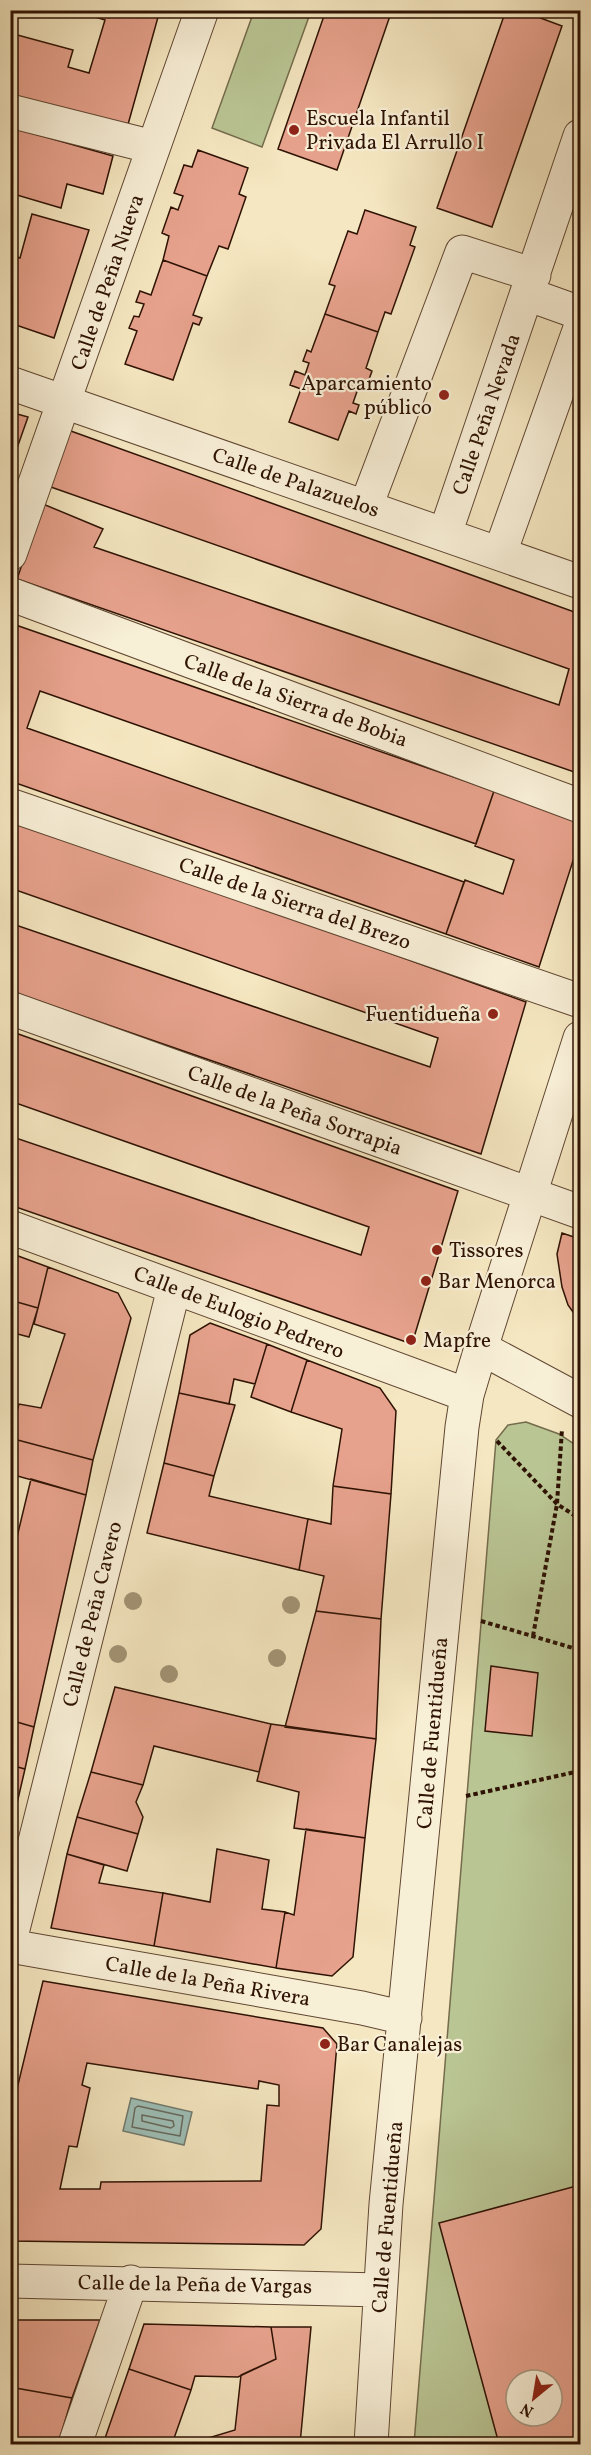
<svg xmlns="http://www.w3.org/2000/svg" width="591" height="2455" viewBox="0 0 591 2455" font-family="Vollkorn,serif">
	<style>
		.green { fill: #bac594; stroke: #746c4c; stroke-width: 1.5; fill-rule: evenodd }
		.water { fill: #9dbfb7; stroke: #717a6f; stroke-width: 1.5 }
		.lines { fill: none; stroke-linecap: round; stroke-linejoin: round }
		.shore { stroke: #66685d; stroke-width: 1.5 }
		.building { fill: #e7a28d; stroke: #2e1203; stroke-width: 1.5; fill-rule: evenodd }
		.street-casing { stroke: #604732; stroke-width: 35 }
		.path { stroke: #2e1203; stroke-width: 4; stroke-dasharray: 4.5 3; stroke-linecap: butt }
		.street { stroke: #f8efd7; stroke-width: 33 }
		.tree { fill: #a29475 }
		.poi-dot { fill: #8f2418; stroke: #f8efd7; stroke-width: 2 }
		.labels { text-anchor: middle; stroke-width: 4.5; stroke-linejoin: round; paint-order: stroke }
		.poi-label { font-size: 21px; fill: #2e1203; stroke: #f8efd7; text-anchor: start }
		.street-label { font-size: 21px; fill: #2e1203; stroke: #f8efd7 }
	</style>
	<rect width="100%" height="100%" fill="#f5e7c1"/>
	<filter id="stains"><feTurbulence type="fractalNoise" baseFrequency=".00333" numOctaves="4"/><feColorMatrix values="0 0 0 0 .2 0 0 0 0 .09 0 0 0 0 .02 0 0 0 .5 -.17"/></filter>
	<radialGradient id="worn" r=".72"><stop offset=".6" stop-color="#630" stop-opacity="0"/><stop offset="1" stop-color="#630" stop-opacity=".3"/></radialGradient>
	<path class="green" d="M254,11H311L262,147L212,128Z
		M526,1422L559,1434L580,1448V2444H414L496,1440L508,1425ZM516,2380H552V2416H516Z"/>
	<path class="water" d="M131,2098L192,2112L184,2145L123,2131Z"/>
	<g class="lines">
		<path class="shore" d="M138,2106L183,2116L180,2136L132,2127L135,2108Z
			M142,2115L173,2121L174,2126L171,2128L142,2121Z"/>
	</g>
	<path class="building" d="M73,10H160L127,128L10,94V33L73,50L68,67L89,73L105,20Z
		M326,10H392L337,170L278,149Z
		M506,10H519L562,26L492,227L437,208Z
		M10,127L113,156L103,194L67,184L61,208L10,193Z
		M198,150L248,168L239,194L246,197L228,249L219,246L207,276L163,260L169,236L162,233L171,207L178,210L183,196L174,193L184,165L192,167Z
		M365,210L416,227L410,245L415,247L391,314L385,312L378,332L325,314L335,286L329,284L348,231L357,234Z
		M32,214L89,230L54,338L10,323V255L20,258Z
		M163,260L207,276L193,315L202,318L199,325L193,323L173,380L125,364L137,331L129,328L134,316L139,317L144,304L136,302L140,291L151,295Z
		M325,314L378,332L366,368L372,371L368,382L361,380L353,403L359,405L356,414L349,411L338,440L289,422L301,389L290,385L295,371L305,375L309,363L303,361L307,350L311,352Z
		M10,412L28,417L10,468Z
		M68,430L580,614V774L17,579L43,504L103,529L94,547L559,705L569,669L48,486Z
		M10,623L494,791L476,844L40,691L27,728L464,882L446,934L10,781Z
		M494,791L580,821V839L539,967L446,934L465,880L503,894L514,860L475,846Z
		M10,817L526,1002L481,1154L10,991V923L430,1067L438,1038L10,888Z
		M10,1031L458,1191L412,1344L10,1205V1136L361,1255L369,1227L10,1101Z
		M562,1233L580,1239V1322L568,1305L562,1287L557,1254Z
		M10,1253L48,1267L38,1308L10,1300Z
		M48,1267L118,1293L131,1318L93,1460L10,1438L19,1404L41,1408L65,1334L34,1324Z
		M10,1300L38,1308L29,1337L10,1332Z
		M210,1323L267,1344L255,1384L234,1379L229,1404L179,1393L190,1335Z
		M267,1344L307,1360L291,1412L251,1397Z
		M307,1360L380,1388L396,1411L391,1494L333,1486L342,1429L291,1412Z
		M179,1393L235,1405L214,1476L164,1463Z
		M10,1438L93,1460L86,1495L10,1474Z
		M164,1463L214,1476L209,1496L308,1519L299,1570L147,1533Z
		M31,1479L86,1495L34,1727L10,1720V1566Z
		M333,1486L391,1494L381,1619L316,1611L324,1576L299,1570L308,1519L331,1524Z
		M316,1611L381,1619L376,1739L285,1727Z
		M491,1666L538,1673L532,1736L485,1731Z
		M115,1687L271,1724L259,1772L154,1746L143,1785L91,1772Z
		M10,1720L34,1727L25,1769L10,1765Z
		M271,1724L376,1739L365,1838L294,1828L299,1792L257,1781Z
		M10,1765L25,1769L15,1812L10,1811Z
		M91,1772L143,1785L136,1802L143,1817L138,1834L77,1817Z
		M10,1811L15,1812L10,1835Z
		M77,1817L138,1834L127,1871L67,1854Z
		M306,1829L365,1838L353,1957L332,1976L276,1968L285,1912L294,1915Z
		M217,1849L269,1860L262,1909L285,1912L276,1968L154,1946L163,1893L210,1902Z
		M67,1854L104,1865L99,1883L163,1893L154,1946L51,1928Z
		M43,1981L323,2028L337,2044L321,2229L304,2245L10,2241V2118ZM87,2063L258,2089L259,2081L279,2085V2106L267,2105L261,2181L101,2182L100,2189H60L69,2146L77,2147L90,2088L82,2085Z
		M580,2185V2444H499L439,2223ZM516,2380H552V2416H516Z
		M10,2320H100L72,2398L10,2387Z
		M144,2324L271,2327L276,2359L238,2377L195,2376L191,2390L129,2369Z
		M271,2327H311L300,2444H206L205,2439L235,2430L241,2375L276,2359Z
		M129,2369L191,2390L172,2444H103Z
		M10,2387L72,2398L58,2444H10Z"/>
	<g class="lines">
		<defs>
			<path id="street" d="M10,111L153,147
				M527,294L580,313
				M10,383L580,582
				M366,506L462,252L534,275
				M445,534L580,136
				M500,553L580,328
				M10,554L202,10
				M10,594L580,806
				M10,805L580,1001
				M10,1008L580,1212
				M10,1227L467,1395
				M481,1348L580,1401
				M10,1941L174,1288
				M10,1946L362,2008L405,2018
				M10,2281L380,2290
				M75,2444L131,2282
				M371,2444L386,2204L462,1427L467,1395L481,1348L580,1038"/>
		</defs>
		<use href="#street" class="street-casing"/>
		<path class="path" d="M497,1441L557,1504L580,1519
			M481,1621L580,1650
			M533,1636L557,1504L562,1429
			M466,1796L580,1771"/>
		<use href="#street" class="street"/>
	</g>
	<g class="tree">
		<circle cx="133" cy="1601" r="9"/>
		<circle cx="291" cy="1605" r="9"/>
		<circle cx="118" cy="1654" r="9"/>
		<circle cx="277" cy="1658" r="9"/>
		<circle cx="169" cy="1674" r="9"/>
	</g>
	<g class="poi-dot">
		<circle cx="294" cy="130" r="6"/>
		<circle cx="444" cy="395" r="6"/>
		<circle cx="493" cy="1014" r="6"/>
		<circle cx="437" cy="1250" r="6"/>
		<circle cx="426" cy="1281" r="6"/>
		<circle cx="411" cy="1340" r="6"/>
		<circle cx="325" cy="2044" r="6"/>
	</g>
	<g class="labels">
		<g class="poi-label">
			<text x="306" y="125">Escuela Infantil<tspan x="306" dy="24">Privada El Arrullo I</tspan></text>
			<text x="432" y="390" text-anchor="end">Aparcamiento<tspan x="432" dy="24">público</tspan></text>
			<text x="481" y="1021" text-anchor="end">Fuentidueña</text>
			<text x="449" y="1257">Tissores</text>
			<text x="438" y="1288">Bar Menorca</text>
			<text x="423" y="1347">Mapfre</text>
			<text x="337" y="2051">Bar Canalejas</text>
		</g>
		<g class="street-label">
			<text transform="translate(107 282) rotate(-71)" y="7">Calle de Peña Nueva</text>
			<text transform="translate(486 414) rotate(-71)" y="7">Calle Peña Nevada</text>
			<text transform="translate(296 482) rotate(19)" y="7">Calle de Palazuelos</text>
			<text transform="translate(296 700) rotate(20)" y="7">Calle de la Sierra de Bobia</text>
			<text transform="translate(295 903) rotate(19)" y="7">Calle de la Sierra del Brezo</text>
			<text transform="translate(295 1110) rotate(20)" y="7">Calle de la Peña Sorrapia</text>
			<text transform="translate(239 1312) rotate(21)" y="7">Calle de Eulogio Pedrero</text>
			<text transform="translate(92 1614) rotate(-76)" y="7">Calle de Peña Cavero</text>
			<text transform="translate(432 1733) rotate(-85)" y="7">Calle de Fuentidueña</text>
			<text transform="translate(208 1981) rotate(10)" y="7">Calle de la Peña Rivera</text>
			<text transform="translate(387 2217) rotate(-85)" y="7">Calle de Fuentidueña</text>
			<text transform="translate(195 2284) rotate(1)" y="7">Calle de la Peña de Vargas</text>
		</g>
	</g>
	<rect width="591" height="2455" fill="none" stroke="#f5e7c1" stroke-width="36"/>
	<rect x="12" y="12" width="567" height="2431" fill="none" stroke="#2e1203" stroke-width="3"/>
	<rect x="18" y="18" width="555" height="2419" fill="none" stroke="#2e1203" stroke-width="1.5"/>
	<g transform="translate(534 2398) rotate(210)"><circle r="28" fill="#f8efd7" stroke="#a79782" stroke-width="1.5"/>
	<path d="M0-4.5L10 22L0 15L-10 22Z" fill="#8f2418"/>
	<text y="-9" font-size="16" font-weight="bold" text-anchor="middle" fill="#2e1203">N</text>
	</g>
	<rect width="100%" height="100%" filter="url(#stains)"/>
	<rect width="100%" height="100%" fill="url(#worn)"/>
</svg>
